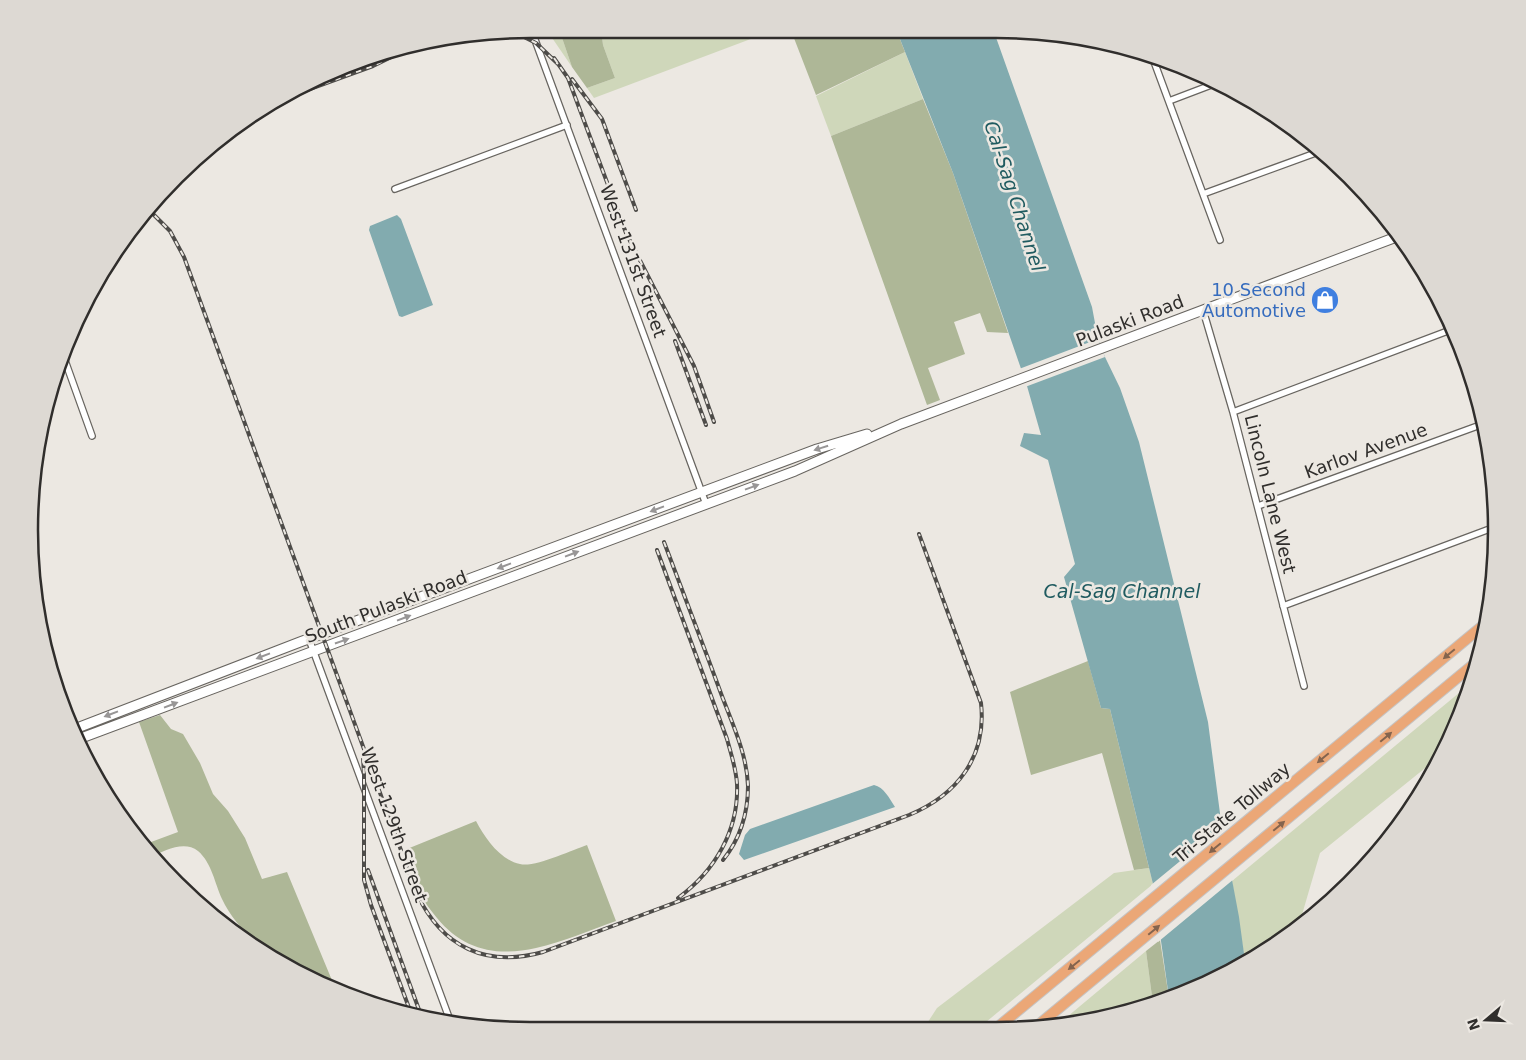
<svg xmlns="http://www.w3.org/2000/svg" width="1526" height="1060" viewBox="0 0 1526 1060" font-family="'DejaVu Sans',sans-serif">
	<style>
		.green { fill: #cfd7ba }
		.forest { fill: #aeb797 }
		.water { fill: #82abaf }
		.pier { fill: #ece8e2 }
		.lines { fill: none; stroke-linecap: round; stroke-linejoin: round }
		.street-casing { stroke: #686560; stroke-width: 8 }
		.secondary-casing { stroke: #686560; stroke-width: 11 }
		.highway-casing { stroke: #c5c4c4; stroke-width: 12 }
		.street { stroke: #fff; stroke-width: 5.5 }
		.secondary { stroke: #fff; stroke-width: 9 }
		.highway { stroke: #eba777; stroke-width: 10 }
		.rail-casing { stroke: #4e4c49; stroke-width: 4 }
		.rail { stroke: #ece8e2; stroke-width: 2; stroke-dasharray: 5.5; stroke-linecap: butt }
		.oneway { fill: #989696 }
		.oneway2 { fill: #84644e }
		.labels { text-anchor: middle; stroke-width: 5; stroke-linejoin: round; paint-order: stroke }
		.street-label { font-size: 18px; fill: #302e2c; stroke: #ece8e2 }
		.shop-label { font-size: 18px; fill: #366cbe; stroke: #ece8e2; text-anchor: end }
		.water-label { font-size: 19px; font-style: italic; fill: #205b60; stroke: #ece8e2 }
		.rim { fill: none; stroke: #302e2c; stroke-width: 2.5 }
	</style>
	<rect width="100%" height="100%" fill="#ece8e2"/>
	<path class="green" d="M546,29H559L572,67Z
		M601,29H777L594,98L587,88L615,78L603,45Z
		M905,52L923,99L831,136L816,96Z
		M1471,683L1445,752L1320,853L1299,925L1245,961L1232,881Z
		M1149,868L1153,884L980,1027L924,1028L937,1008L1114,873Z
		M1146,951L1153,1004L1126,1014L1055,1027Z"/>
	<path class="forest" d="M559,29H601L603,45L615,78L587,88L572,67Z
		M804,29H896L905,52L816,95L792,33Z
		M923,99L953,173L1008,333L987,332L980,313L954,322L965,354L928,368L940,400L927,405L831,136Z
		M1088,661L1101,708L1110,709L1149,868L1134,870L1102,753L1031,775L1010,692Z
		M160,715L171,729L183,734L200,763L213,794L228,811L245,838L262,879L287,872L336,990C327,987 317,984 308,979C275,962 238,933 222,899C215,884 212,863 198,851C184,840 164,851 151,857L143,845L178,832L139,722Z
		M476,821C485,838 500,860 520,864C534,868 572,850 587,845L616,921C590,930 563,942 536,948C497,957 463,950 437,918C429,908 421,898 417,886C412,874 410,861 407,849Z
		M1160,940L1169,998L1153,1004L1146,951Z"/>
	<path class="water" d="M896,29H993L1092,307L1098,339L1105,357L1120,388L1139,442L1208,722L1221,821L1239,917L1245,961L1217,980L1169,998L1153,884L1110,709L1101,708L1064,577L1075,564L1048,460L1020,446L1024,433L1041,435L1027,386L953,173Z
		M397,215L401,219L433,305L402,317L399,316L398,313L369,230L370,226Z
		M874,785C884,787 889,798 895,807L744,860L739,854L745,835L750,829Z"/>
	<path class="pier" d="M1098,339L1105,357L1025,387L1019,369Z
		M1224,825L1234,879L1158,942L1151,885Z"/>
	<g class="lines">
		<defs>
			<path id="street" d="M531,29L706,504
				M1152,56L1220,240
				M1169,101L1219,82
				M395,189L567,125
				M1203,194L1321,151
				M1203,310L1233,412L1304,686
				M63,355L92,436
				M1233,412L1453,329
				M1258,506L1483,424
				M1283,606L1495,527
				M309,639L451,1023"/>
			<path id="secondary" d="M72,730L300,642L817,449L867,434
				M76,740L795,471L901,424L1399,236"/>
			<path id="highway" d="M998,1027L1486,623
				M1036,1027L1480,659"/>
		</defs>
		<use href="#street" class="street-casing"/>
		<use href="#secondary" class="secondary-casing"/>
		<use href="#highway" class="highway-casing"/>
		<use href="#street" class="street"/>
		<use href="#secondary" class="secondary"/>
		<use href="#highway" class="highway"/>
		<defs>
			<path id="rail" d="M512,31L536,43L558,64
				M554,58L568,78L626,233L694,366L714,422
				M572,79L602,119L636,210
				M263,106L373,66L418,44
				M147,208L170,231L184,257L417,894C442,947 486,968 543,952L909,815C957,795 987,757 981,703L919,534
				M675,341L706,425
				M664,542C682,590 701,639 719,688C730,719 747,752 748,786C748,813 740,839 723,860
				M657,550L727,739C731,754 736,768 737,784C739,830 715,871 678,898
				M363,757L364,775V880L371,905L412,1016
				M368,870L422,1018"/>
		</defs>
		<use href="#rail" class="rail-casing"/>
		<use href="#rail" class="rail"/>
	</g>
	<defs><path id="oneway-solid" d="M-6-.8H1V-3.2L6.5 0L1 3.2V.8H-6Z" transform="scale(1.25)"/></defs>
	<g class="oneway">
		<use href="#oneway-solid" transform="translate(821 448) rotate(162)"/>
		<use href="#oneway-solid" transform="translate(752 487) rotate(-20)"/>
		<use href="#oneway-solid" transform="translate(657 509) rotate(159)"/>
		<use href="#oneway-solid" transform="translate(572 554) rotate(-21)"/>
		<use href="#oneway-solid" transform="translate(504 566) rotate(159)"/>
		<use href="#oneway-solid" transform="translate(404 618) rotate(-21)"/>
		<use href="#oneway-solid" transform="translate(342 641) rotate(-19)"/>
		<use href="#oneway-solid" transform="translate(263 656) rotate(159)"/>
		<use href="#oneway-solid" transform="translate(171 705) rotate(-21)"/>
		<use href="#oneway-solid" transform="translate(111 714) rotate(159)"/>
	</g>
	<g class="oneway2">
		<use href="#oneway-solid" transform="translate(1449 654) rotate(140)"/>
		<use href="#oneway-solid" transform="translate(1386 737) rotate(-40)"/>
		<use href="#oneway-solid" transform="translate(1323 758) rotate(140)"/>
		<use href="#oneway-solid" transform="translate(1279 826) rotate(-40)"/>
		<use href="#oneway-solid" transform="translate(1215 848) rotate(140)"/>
		<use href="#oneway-solid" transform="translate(1154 930) rotate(-40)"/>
		<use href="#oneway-solid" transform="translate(1074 965) rotate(141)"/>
	</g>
	<defs>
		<symbol id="shop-disc" viewBox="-11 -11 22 22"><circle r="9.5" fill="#3f7fe0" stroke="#ece8e2"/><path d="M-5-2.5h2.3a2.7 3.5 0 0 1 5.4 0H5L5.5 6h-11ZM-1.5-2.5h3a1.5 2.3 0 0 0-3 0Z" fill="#fff"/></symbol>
	</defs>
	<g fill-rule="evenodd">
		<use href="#shop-disc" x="1309" y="284" width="32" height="32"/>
	</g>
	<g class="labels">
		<g class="street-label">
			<text transform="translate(633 261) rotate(70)" y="6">West 131st Street</text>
			<text transform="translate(1130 321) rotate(-21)" y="6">Pulaski Road</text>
			<text transform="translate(1366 451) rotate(-20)" y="6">Karlov Avenue</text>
			<text transform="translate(1270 494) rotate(76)" y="6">Lincoln Lane West</text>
			<text transform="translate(386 607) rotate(-21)" y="6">South Pulaski Road</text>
			<text transform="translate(1232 813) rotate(-40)" y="6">Tri-State Tollway</text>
			<text transform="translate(394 825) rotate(70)" y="6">West 129th Street</text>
		</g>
		<g class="shop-label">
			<text x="1306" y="296">10 Second<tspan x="1306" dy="21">Automotive</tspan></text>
		</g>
		<g class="water-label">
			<text transform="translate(1015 196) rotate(72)" y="7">Cal-Sag Channel</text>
			<text x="1122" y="598">Cal-Sag Channel</text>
		</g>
	</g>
	<path d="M0 0H1526V1060H0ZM530 38H996A492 492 0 0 1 1488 530V530A492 492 0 0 1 996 1022H530A492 492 0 0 1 38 530V530A492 492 0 0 1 530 38Z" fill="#ddd9d3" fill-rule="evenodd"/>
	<path class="rim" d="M530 38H996A492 492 0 0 1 1488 530V530A492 492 0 0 1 996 1022H530A492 492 0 0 1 38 530V530A492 492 0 0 1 530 38Z"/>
	<g transform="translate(1486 1020) rotate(251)" stroke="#ece8e2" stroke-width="4" paint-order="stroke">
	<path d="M0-4L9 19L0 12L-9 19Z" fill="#302e2c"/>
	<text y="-8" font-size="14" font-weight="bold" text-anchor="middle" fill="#302e2c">N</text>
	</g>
</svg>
